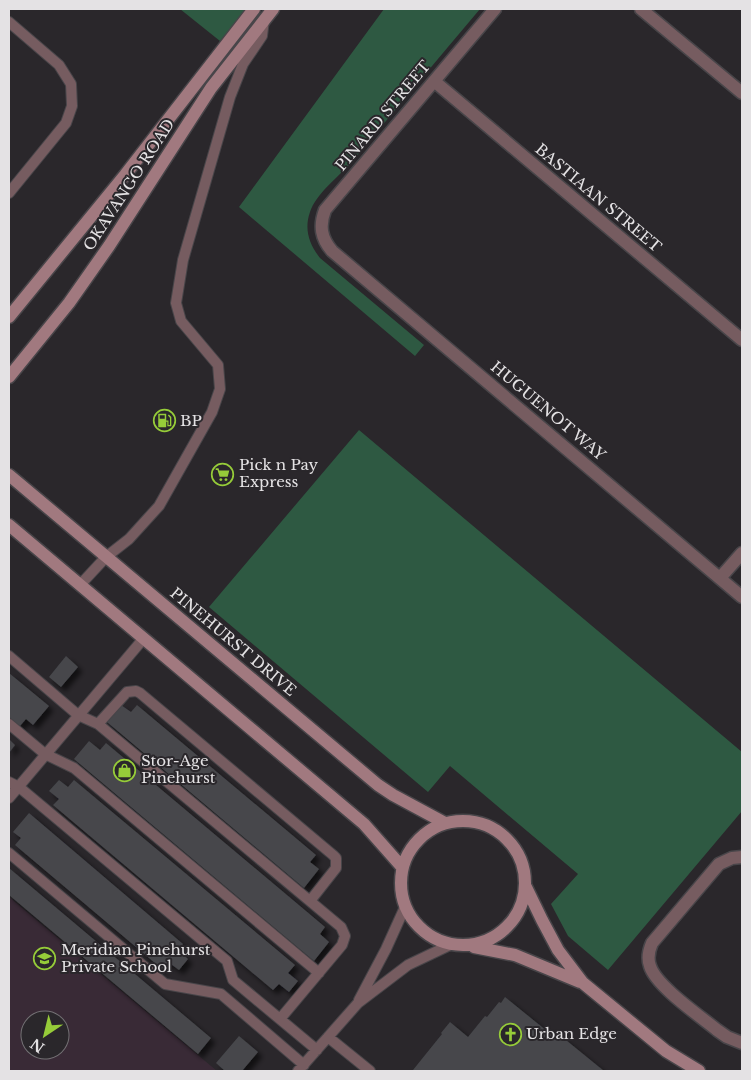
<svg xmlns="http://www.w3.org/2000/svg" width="751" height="1080" viewBox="0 0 751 1080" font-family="'Libre Baskerville',serif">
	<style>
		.education { fill: #392a36; fill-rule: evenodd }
		.green { fill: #2e5942 }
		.building { fill: #46474b; filter: url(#shadow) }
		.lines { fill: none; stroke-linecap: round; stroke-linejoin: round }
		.lane-casing { stroke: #484549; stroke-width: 12 }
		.street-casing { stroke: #484549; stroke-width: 15 }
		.secondary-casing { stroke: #484549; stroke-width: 15 }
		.lane { stroke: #765c60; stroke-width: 10 }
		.street { stroke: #765c60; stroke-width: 12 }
		.secondary { stroke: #a1797f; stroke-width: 12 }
		.labels { text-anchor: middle; stroke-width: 4; stroke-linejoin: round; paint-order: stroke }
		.street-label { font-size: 15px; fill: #e4e2e4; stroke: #2a272b }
		.poi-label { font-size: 15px; fill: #e4e2e4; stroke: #2a272b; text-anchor: start }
	</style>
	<defs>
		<filter id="shadow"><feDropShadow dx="4.5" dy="4.5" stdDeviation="2.5" flood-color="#0009"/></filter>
	</defs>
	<rect width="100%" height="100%" fill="#2a272b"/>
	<path class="education" d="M9,897L217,1071H9ZM30,1020H60V1050H30Z"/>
	<path class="green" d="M180,9H247L220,41Z
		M384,9H480C437,60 394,111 351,163C338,177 316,194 310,212C304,229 309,244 320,258L424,345L415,356L239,207Z
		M359,430L742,752V811L608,970L568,936L551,904L578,874L450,766L428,792L209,607Z"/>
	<path class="building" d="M66,656L78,667L61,687L49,677Z
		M9,673L49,706L33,725L26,719L20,726L9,717Z
		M121,705L131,712L137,705L316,855L310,862L319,869L304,888L107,722Z
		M9,739L15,745L9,753Z
		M89,741L100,750L106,743L325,927L320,934L329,942L314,961L74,759Z
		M59,780L68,787L74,780L295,965L288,973L298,981L289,992L279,984L273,990L53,805L59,799L49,791Z
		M29,813L183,944L178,950L188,959L179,970L168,962L162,969L15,845L21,838L13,832Z
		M9,868L211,1038L198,1054L9,895Z
		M505,997L558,1040L561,1036L604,1071L413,1070L442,1034L441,1033L450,1022L468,1037L485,1016L487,1017L499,1002L501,1003Z
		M239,1036L258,1052L242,1071H225L216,1063Z"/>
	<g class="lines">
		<defs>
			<path id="lane" d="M9,22L59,65L71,84L72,106L66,123L9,193
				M80,585L106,557L129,539L159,506L212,412L220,389L218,365L181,321L176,303L183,260L230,97L243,64L262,36L264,20
				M9,656L78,715L98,724L341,927L345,936L342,945L280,1019
				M9,724L45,754L74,768L319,973
				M98,724L127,692L136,691L140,693L333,855L336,858V868L310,901
				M9,782L19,787L227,961L233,980L317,1050
				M9,798L144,638
				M9,853L165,984L221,994L304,1065
				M359,1000L386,949L405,907
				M328,1037L370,1071
				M298,1071L358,1003L408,965L450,945"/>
			<path id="street" d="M495,9L325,210C319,226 321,238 332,251L742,597
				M641,9L742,93
				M434,81L742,340
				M720,578L742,553
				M742,857L732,858L719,864L652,943C649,950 647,958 650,966C656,986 700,1016 717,1030L727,1037L742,1043"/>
			<path id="secondary" d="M9,317L125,175L254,9
				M9,377L69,303L109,246L211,88L273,9
				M9,475L378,785L393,795L445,823
				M9,525L364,824L402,867
				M401 883a62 62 0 1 1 124 0a62 62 0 1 1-124 0Z
				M526,887L542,920L558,950L583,983L666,1051L699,1071
				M474,947L515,955L580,982"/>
		</defs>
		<use href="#lane" class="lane-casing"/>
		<use href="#street" class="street-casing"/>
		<use href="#secondary" class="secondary-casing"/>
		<use href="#lane" class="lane"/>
		<use href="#street" class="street"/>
		<use href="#secondary" class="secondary"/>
	</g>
	<defs>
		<symbol id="fuel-ring" viewBox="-11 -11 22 22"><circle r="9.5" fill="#2a272b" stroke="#96cc39" stroke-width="1.5"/><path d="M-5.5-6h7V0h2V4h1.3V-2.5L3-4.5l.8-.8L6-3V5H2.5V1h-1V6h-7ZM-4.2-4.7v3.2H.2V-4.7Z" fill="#96cc39"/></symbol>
		<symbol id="supermarket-ring" viewBox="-11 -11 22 22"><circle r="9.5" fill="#2a272b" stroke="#96cc39" stroke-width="1.5"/><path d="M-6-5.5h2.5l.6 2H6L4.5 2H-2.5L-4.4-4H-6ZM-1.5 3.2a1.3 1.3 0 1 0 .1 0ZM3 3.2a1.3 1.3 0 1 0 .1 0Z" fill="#96cc39"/></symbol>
		<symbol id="shop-ring" viewBox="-11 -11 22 22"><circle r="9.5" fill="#2a272b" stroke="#96cc39" stroke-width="1.5"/><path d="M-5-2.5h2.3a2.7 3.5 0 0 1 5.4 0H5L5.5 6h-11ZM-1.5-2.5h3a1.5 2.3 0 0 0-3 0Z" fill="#96cc39"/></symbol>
		<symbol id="school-ring" viewBox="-11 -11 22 22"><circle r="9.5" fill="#2a272b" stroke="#96cc39" stroke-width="1.5"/><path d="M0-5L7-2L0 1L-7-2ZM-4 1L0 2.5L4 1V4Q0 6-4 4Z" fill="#96cc39"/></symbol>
		<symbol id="church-ring" viewBox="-11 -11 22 22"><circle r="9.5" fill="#2a272b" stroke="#96cc39" stroke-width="1.5"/><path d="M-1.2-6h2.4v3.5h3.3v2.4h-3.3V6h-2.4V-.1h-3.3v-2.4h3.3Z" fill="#96cc39"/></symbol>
	</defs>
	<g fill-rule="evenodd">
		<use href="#fuel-ring" x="152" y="408" width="25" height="25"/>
		<use href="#supermarket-ring" x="210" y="462" width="25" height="25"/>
		<use href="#shop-ring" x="112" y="758" width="25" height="25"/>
		<use href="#school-ring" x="32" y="946" width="25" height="25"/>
		<use href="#church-ring" x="498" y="1022" width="25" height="25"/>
	</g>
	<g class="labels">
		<g class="street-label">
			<text transform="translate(383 116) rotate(-50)" y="5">PINARD STREET</text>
			<text transform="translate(129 185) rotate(-57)" y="5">OKAVANGO ROAD</text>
			<text transform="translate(598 198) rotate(40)" y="5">BASTIAAN STREET</text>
			<text transform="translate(548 411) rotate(40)" y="5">HUGUENOT WAY</text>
			<text transform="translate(233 642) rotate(40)" y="5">PINEHURST DRIVE</text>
		</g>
		<g class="poi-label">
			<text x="180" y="426">BP</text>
			<text x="239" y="470">Pick n Pay<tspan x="239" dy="17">Express</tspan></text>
			<text x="141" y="766">Stor-Age<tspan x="141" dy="17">Pinehurst</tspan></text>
			<text x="61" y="955">Meridian Pinehurst<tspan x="61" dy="17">Private School</tspan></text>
			<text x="526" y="1039">Urban Edge</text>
		</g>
	</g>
	<rect width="751" height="1080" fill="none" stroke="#e4e2e4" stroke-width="20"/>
	<g transform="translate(45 1035) rotate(215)"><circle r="24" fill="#2a272b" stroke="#747275"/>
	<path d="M0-4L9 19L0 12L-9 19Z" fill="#96cc39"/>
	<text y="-8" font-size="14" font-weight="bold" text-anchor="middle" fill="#e4e2e4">N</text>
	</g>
</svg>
